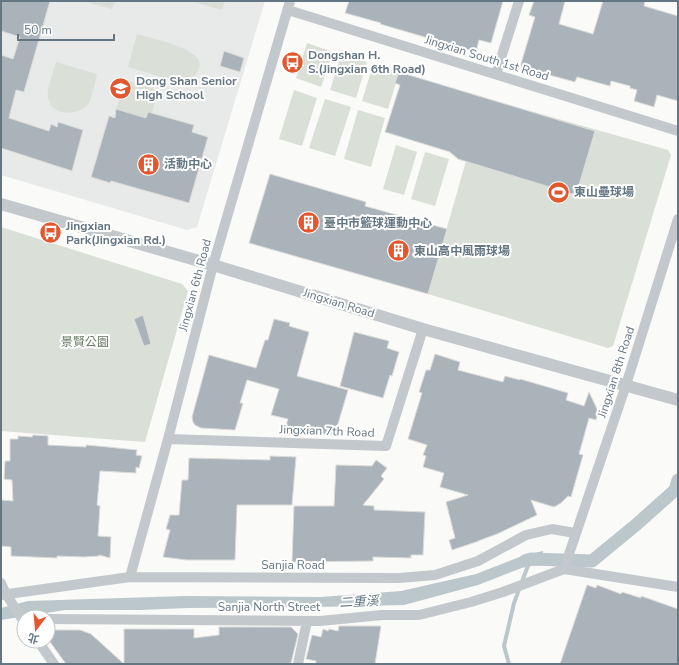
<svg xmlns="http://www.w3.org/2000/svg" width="679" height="665" viewBox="0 0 679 665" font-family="'Nunito Sans','Noto Sans TC',sans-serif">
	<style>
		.built { fill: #e8e9e9 }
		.green { fill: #dadfd7 }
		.water { fill: #bbc7cb }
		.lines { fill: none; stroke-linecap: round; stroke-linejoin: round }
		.stream { stroke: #bbc7cb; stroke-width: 4 }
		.canal { stroke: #bbc7cb; stroke-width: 13 }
		.building { fill: #aab3b9; stroke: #dcdcda }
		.minor { stroke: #c3c8cc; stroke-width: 10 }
		.tertiary { stroke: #c3c8cc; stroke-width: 12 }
		.labels { text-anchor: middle; stroke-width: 4; stroke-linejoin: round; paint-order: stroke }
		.poi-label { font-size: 12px; font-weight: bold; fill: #657683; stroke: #fff; text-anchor: start }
		.street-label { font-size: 12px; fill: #657683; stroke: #fff }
		.park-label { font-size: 12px; fill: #687a64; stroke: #fff }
		.water-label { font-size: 13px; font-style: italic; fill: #60757c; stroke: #fff }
	</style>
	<rect width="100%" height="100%" fill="#fafaf8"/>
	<path class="built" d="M1,1H265L197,227L187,230L1,175Z"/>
	<path class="green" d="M83,1H115L112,9Z
		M191,1H225L222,10Z
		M137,34C150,38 194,47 199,61C200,64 199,67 198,70C195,78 190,80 182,83L128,67Z
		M307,43L333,52L321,87L296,78Z
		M341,55L367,62L356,98L330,90Z
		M56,62L97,74C95,81 92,99 88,104C78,116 52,117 48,98C46,92 54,70 56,62Z
		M373,65L399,73L388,109L362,101Z
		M125,80L158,90L152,113L148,112L146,118L116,109Z
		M294,90L317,98L302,146L279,139Z
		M484,98L668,150L671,155L613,346L608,348L428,294Z
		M325,99L351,107L335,156L309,148Z
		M358,110L385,118L371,167L344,159Z
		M396,145L417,152L404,195L383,189Z
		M425,152L449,159L435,206L411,199Z
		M1,227L182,284L188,291L145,442L1,431Z"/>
	<path class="water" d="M543,551L541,565L527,566L478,585L404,605L317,607L188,608L140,610H65L1,620V608L28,601L186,596L321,597L401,591L476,574L525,555Z"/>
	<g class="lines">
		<path class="stream" d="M509,664L504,646L514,603L529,563"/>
		<path class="canal" d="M525,561L531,559L592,561L637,524L675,490L678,480"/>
	</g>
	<path class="building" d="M1,1H50L24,92L16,90L9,118L49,131L51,124L57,127L58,122L83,130L72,171L1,148V55L13,59L20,37L1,31Z
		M349,1H503L491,43L479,40L476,52L380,24L381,23L345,13Z
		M534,1H565L559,24L593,34L603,1H645L644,6L678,16V101L657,95L654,107L634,101L637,90L630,88V86L611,81L610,86L577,77L575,82L520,67L535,17L529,15Z
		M224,51L244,58L240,72L220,66Z
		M399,72L595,131L576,195L458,159L450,152L385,132L400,85L395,83Z
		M116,109L146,118L148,112L194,125L192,132L208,137L189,203L111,181L110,183L91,177L109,116L115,118Z
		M270,174L366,202L365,206L447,229L428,294L249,243Z
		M143,315L151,344L144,346L134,319Z
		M274,319L290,323L289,326L309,332L297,376L348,390L335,434H323V433L284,432L288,419L271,415L279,389L247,380L240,403H243L235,430L201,428L195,425L193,422L192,417L209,355L256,368L265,340H268Z
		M354,332L389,341L387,348L399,352L392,376L390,375L383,398L340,386Z
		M435,354L460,362L458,370L503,382L505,376L520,380V379L568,393L566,400L584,406L589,392L598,411L596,420L589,418L579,454L583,455L571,497L568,496L561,503L554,507L531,500L537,515L497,534L478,541H479L452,550L449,540L455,538L446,502L468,495L440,487L444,473L423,467L426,456L423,455L427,445L408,439L422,393L419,392L426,370H430Z
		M33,435L48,436V445L86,447V445L108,447L137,450L136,455L142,456L139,468L136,467V473L100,471L97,505L100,506L98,536L111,537L110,558L99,555V556L84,557L57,556V558L11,556V547L1,546V500L13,501L12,480L4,479L5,461H10V439H18V436L32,437Z
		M270,456L296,457L292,505H237L235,560H187L163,557L170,530L166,529L170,515H179L182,480H188L189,458L270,460Z
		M376,460L387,468L381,476L384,479L363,505L374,506V510L425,512L423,555H411V558L373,557V561L292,562L294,506H334L336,465L372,466Z
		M587,585L596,588L597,585L621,594L622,592L641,598V596L678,609V664H560Z
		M339,626H381L375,664H316V661L306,659L312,635L321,637L323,629L328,631L329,629L338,631Z
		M219,627H291L298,634L291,663L281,664H124V629H194V638L219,635Z
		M48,630H80L91,634L124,664H66L48,639Z"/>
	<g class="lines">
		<path class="minor" d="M288,10L678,131
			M496,74L519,1
			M168,439L386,446L423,329
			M564,569L678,587
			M130,577L168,439L213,265L290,1
			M1,583L6,594L24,622
			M1,595L130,577L399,578L435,575L478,561L526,535L552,529L575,533
			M48,619L320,621L382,615H419L471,602L503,592L564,569L626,385L678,219
			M38,641L54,664
			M298,664L307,621"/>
		<path class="tertiary" d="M1,204L213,265L423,329L678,400"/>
	</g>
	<defs>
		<symbol id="bus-disc" viewBox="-11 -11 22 22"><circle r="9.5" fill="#e4572e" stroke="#fff"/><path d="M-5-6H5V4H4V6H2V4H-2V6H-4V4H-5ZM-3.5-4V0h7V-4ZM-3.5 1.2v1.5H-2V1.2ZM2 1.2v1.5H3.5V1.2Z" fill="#fff"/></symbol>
		<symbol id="school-disc" viewBox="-11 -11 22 22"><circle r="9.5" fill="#e4572e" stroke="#fff"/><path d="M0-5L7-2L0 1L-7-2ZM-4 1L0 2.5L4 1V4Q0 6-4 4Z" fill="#fff"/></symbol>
		<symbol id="building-disc" viewBox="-11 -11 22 22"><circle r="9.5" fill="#e4572e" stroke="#fff"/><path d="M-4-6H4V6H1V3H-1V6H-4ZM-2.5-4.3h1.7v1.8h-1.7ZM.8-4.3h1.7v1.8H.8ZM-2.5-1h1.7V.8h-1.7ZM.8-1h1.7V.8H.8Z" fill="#fff"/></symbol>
		<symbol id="stadium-disc" viewBox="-11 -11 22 22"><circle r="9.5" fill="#e4572e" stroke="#fff"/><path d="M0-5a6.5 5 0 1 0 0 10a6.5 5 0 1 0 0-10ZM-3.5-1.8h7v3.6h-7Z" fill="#fff"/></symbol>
	</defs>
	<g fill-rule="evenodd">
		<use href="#bus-disc" x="280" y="50" width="25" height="25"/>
		<use href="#school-disc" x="108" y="76" width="25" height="25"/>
		<use href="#building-disc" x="136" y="152" width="25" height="25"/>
		<use href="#stadium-disc" x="546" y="180" width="25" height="25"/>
		<use href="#building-disc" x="296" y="210" width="25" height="25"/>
		<use href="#bus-disc" x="38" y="220" width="25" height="25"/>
		<use href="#building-disc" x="386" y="238" width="25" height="25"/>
	</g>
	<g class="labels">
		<g class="poi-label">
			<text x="308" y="59">Dongshan H.<tspan x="308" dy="14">S.(Jingxian 6th Road)</tspan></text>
			<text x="136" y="85">Dong Shan Senior<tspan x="136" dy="14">High School</tspan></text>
			<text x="164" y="168">活動中心</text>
			<text x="574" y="196">東山壘球場</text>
			<text x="324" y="227">臺中市籃球運動中心</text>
			<text x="66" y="230">Jingxian<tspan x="66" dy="14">Park(Jingxian Rd.)</tspan></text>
			<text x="414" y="255">東山高中風雨球場</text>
		</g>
		<g class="street-label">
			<text transform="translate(487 58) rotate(17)" y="4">Jingxian South 1st Road</text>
			<text transform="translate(195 285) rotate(-75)" y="4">Jingxian 6th Road</text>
			<text transform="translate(339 303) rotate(17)" y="4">Jingxian Road</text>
			<text transform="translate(616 372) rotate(-72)" y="4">Jingxian 8th Road</text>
			<text transform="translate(327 431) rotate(2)" y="4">Jingxian 7th Road</text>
			<text x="293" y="569">Sanjia Road</text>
			<text x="269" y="611">Sanjia North Street</text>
		</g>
		<g class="park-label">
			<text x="85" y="346">景賢公園</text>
		</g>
		<g class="water-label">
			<text transform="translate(359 601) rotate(-3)" y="5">二重溪</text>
		</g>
	</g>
	<rect width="679" height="665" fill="none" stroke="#657683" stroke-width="4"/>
	<g transform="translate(36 629) rotate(196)"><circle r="19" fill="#ffffff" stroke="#c1c8cd"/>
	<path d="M0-3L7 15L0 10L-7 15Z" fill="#e4572e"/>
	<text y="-6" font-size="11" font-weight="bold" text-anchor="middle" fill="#657683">北</text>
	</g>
	<path d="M18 34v6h96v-6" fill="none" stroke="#657683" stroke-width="2"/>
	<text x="24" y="34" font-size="12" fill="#657683" stroke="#ffffff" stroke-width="3" paint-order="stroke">50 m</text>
</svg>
